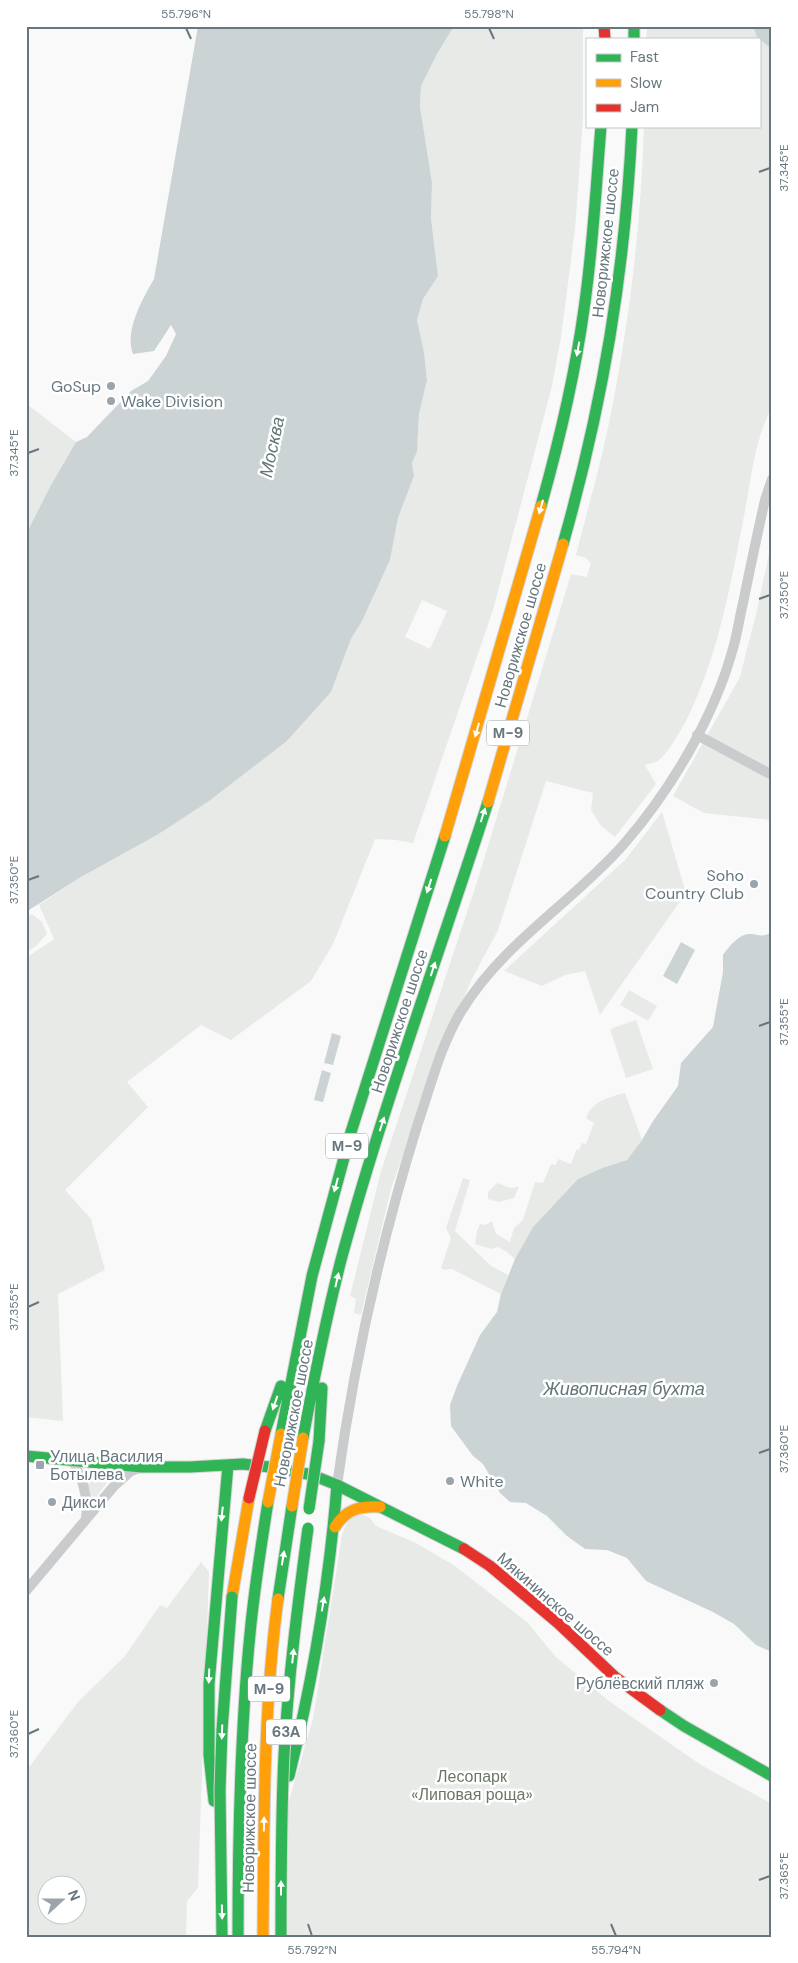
<svg xmlns="http://www.w3.org/2000/svg" width="798" height="1963" viewBox="0 0 798 1963" font-family="'DM Sans',sans-serif">
	<style>
		.green { fill: #e8eae7; fill-rule: evenodd }
		.water { fill: #ccd3d5 }
		.lines { fill: none; stroke-linecap: round; stroke-linejoin: round }
		.fast-casing { stroke: #d4d5d6; stroke-width: 13 }
		.slow-casing { stroke: #d4d5d6; stroke-width: 13 }
		.jam-casing { stroke: #d4d5d6; stroke-width: 13 }
		.street { stroke: #cacbcc; stroke-width: 10 }
		.fast { stroke: #30b455; stroke-width: 11 }
		.slow { stroke: #ff9f0a; stroke-width: 11 }
		.jam { stroke: #e5322d; stroke-width: 11 }
		.fast-bridge-casing { stroke: #d4d5d5; stroke-width: 13; stroke-linecap: butt }
		.slow-bridge-casing { stroke: #d4d5d5; stroke-width: 13; stroke-linecap: butt }
		.jam-bridge-casing { stroke: #d4d5d5; stroke-width: 13; stroke-linecap: butt }
		.fast-bridge { stroke: #30b455; stroke-width: 11 }
		.slow-bridge { stroke: #ff9f0a; stroke-width: 11 }
		.jam-bridge { stroke: #e5322d; stroke-width: 11 }
		.oneway { fill: #fff }
		.ticks { fill: none; stroke: #67777f; stroke-width: 2 }
		.poi-dot { fill: #9aa4aa; stroke: #fff; stroke-width: 2 }
		.labels { text-anchor: middle; stroke-width: 5; stroke-linejoin: round; paint-order: stroke }
		.shield { fill: #fff; stroke: #95a0a5; stroke-width: 1 }
		.shield-label { font-size: 15px; font-weight: bold; fill: #67777f }
		.street-label { font-size: 16px; fill: #67777f; stroke: #fff }
		.poi-label { font-size: 16px; fill: #67777f; stroke: #fff; text-anchor: start }
		.park-label { font-size: 16px; fill: #6b7866; stroke: #fff }
		.water-label { font-size: 18px; font-style: italic; fill: #637579; stroke: #fff }
		.neatline { fill: none; stroke: #67777f; stroke-width: 2 }
		.ticks-label { font-size: 12px; text-anchor: middle; fill: #67777f }
	</style>
	<rect width="100%" height="100%" fill="#f9f9f9"/>
	<path class="green" d="M454,26H583V119L575,229L561,337L552,386L493,610L413,843L396,840L375,839L333,944L311,981L231,1040L201,1025L127,1082L148,1107L65,1190L91,1219L105,1270L58,1294L63,1421L26,1417V958L54,939L39,905L81,877L157,835L287,741L331,692L351,639L362,621L390,560L398,518L414,476L412,463L417,452L419,414L427,380L424,352L417,320L423,299L438,275L431,218L432,183L420,106L421,86L437,54ZM422,600L447,611L430,649L405,637Z
		M647,26H753L759,39H646Z
		M759,39L772,50V408C755,437 751,479 745,511C731,582 719,654 687,719C681,730 667,756 656,762C653,763 648,764 645,765L656,784L615,837L601,826L591,810L593,793L546,781L498,930L472,979L457,1013L445,1034L391,1189L361,1315L354,1313L356,1299L350,1296L381,1171L477,882L571,574L587,577L591,563L586,558L576,555C587,511 600,467 609,423C629,325 641,226 644,126H759Z
		M28,405L76,442L51,485L26,534V407Z
		M772,540V820L704,813L673,796L740,677L757,610Z
		M662,812L686,893L600,1015L585,971L565,975L542,986L504,971L625,860Z
		M32,914L42,922L47,934L36,946L26,953V917Z
		M629,990L657,1006L648,1021L620,1005Z
		M636,1020L653,1069L626,1078L610,1029Z
		M625,1093L642,1140L627,1160L602,1168L578,1179L533,1227L515,1259L507,1252L498,1247L491,1249L475,1244L477,1231L480,1224L486,1225L492,1221L496,1234L510,1242L514,1228L523,1220L535,1182L543,1183L551,1164L556,1165L558,1159L571,1164L577,1149L579,1150L582,1143L586,1144L594,1123L586,1118C592,1101 609,1097 625,1093Z
		M463,1178L470,1180L455,1231L491,1266L508,1275L501,1294L452,1269L444,1270L441,1268L451,1238L446,1228Z
		M497,1183L511,1188L519,1187L514,1198L499,1202L488,1199V1192Z
		M90,1468L108,1470L113,1475L93,1501L85,1474L87,1469Z
		M360,1513L370,1518L376,1526L414,1542L455,1566L527,1622L556,1657L609,1701L701,1765L772,1804V1937H288V1804L313,1719L342,1535L348,1520Z
		M201,1562L209,1572L198,1888L187,1901L186,1937H26V1771L78,1702L125,1656L160,1605L167,1608ZM48,1886H78V1916H48Z"/>
	<path class="water" d="M198,26H454L437,54L421,86L420,106L432,183L431,218L438,276L423,299L417,320L424,352L427,380L419,414L417,452L412,463L414,476L398,518L390,560L362,621L351,639L331,692L287,741L209,801L157,835L81,877L26,912V534L51,485L76,442L87,437L131,391L148,381L166,356L176,334L171,325L154,351L133,354C124,331 143,298 154,279Z
		M753,26H772V50L757,37Z
		M772,932V1652L756,1645L734,1624L713,1612L646,1581L627,1558L607,1550L585,1549L567,1536L547,1516L526,1503L510,1502L500,1493L483,1464L473,1456L451,1426L450,1405L457,1386L480,1335L497,1312L501,1294L515,1259L533,1227L578,1179L602,1168L627,1160L642,1140L653,1121L678,1086L681,1063L713,1027L723,972V955C728,948 738,935 748,934C759,933 760,939 772,932Z
		M681,942L695,950L677,984L663,976Z
		M332,1033L341,1036L333,1065L324,1063Z
		M322,1070L331,1073L323,1102L314,1100Z"/>
	<g class="lines">
		<defs>
			<path id="fast" d="M634,26V39
				M541,506C559,442 575,375 584,309C593,248 596,187 601,126
				M563,544C603,403 625,272 632,126
				M265,1431L281,1386
				M281,1434L312,1276L351,1132L445,836
				M303,1438C314,1378 326,1319 341,1260C383,1105 439,955 488,802
				M319,1441L322,1388
				M26,1456L142,1467H190L243,1464L278,1468L312,1475L337,1485L464,1549
				M278,1599L292,1506
				M660,1710L684,1726L772,1776
				M289,1776C313,1680 329,1584 337,1485
				M214,1801L209,1755V1684L228,1465
				M238,1937C238,1836 240,1734 250,1634C254,1590 261,1546 268,1502"/>
			<path id="slow" d="M488,802L563,544
				M445,836L541,506
				M335,1527C346,1509 360,1506 380,1507
				M232,1597L249,1498
				M263,1937C264,1824 263,1712 278,1599"/>
			<path id="jam" d="M604,26L605,39
				M464,1549L490,1566L558,1623L615,1677L660,1710"/>
		</defs>
		<use href="#fast" class="fast-casing"/>
		<use href="#slow" class="slow-casing"/>
		<use href="#jam" class="jam-casing"/>
		<path class="street" d="M697,735L772,775
			M73,1461C83,1479 89,1497 86,1518
			M337,1485C354,1362 381,1242 418,1123C431,1085 441,1044 462,1010C504,942 572,903 624,844C670,791 713,719 732,652C737,636 739,620 743,603C750,569 757,535 765,500L772,479
			M26,1591L114,1486L131,1471L139,1468"/>
		<use href="#fast" class="fast"/>
		<use href="#slow" class="slow"/>
		<use href="#jam" class="jam"/>
		<defs>
			<path id="fast-bridge" d="M309,1509L319,1441
				M222,1937L220,1790L222,1730L232,1597
				M281,1937C281,1876 281,1815 284,1755C288,1679 298,1603 308,1528"/>
			<path id="slow-bridge" d="M268,1502L281,1434
				M292,1506L303,1438"/>
			<path id="jam-bridge" d="M249,1498L265,1431"/>
		</defs>
		<use href="#fast-bridge" class="fast-bridge-casing"/>
		<use href="#slow-bridge" class="slow-bridge-casing"/>
		<use href="#jam-bridge" class="jam-bridge-casing"/>
		<use href="#fast-bridge" class="fast-bridge"/>
		<use href="#slow-bridge" class="slow-bridge"/>
		<use href="#jam-bridge" class="jam-bridge"/>
	</g>
	<defs><path id="oneway-solid" d="M-6-.8H1V-3.2L6.5 0L1 3.2V.8H-6Z" transform="scale(1.25)"/></defs>
	<g class="oneway">
		<use href="#oneway-solid" transform="translate(578 349) rotate(100)"/>
		<use href="#oneway-solid" transform="translate(541 507) rotate(106)"/>
		<use href="#oneway-solid" transform="translate(477 730) rotate(106)"/>
		<use href="#oneway-solid" transform="translate(483 815) rotate(-72)"/>
		<use href="#oneway-solid" transform="translate(429 886) rotate(108)"/>
		<use href="#oneway-solid" transform="translate(433 969) rotate(-72)"/>
		<use href="#oneway-solid" transform="translate(382 1124) rotate(-72)"/>
		<use href="#oneway-solid" transform="translate(336 1185) rotate(105)"/>
		<use href="#oneway-solid" transform="translate(337 1280) rotate(-77)"/>
		<use href="#oneway-solid" transform="translate(275 1403) rotate(109)"/>
		<use href="#oneway-solid" transform="translate(222 1514) rotate(96)"/>
		<use href="#oneway-solid" transform="translate(283 1558) rotate(-81)"/>
		<use href="#oneway-solid" transform="translate(323 1604) rotate(-81)"/>
		<use href="#oneway-solid" transform="translate(293 1656) rotate(-84)"/>
		<use href="#oneway-solid" transform="translate(209 1676) rotate(92)"/>
		<use href="#oneway-solid" transform="translate(222 1732) rotate(92)"/>
		<use href="#oneway-solid" transform="translate(264 1824) rotate(-89)"/>
		<use href="#oneway-solid" transform="translate(281 1888) rotate(-90)"/>
		<use href="#oneway-solid" transform="translate(222 1912) rotate(89)"/>
	</g>
	<path class="ticks" d="M186,28L191,39M489,28L494,39M759,172L770,168M28,453L39,449M759,599L770,595M28,880L39,876M759,1026L770,1022M28,1307L39,1302M759,1453L770,1449M28,1734L39,1729M759,1880L770,1876M308,1924L312,1936M611,1924L616,1936"/>
	<g class="poi-dot">
		<circle cx="111" cy="386" r="5"/>
		<circle cx="111" cy="401" r="5"/>
		<circle cx="754" cy="884" r="5"/>
		<rect x="35" y="1460" width="10" height="10" rx="2.5"/>
		<circle cx="450" cy="1481" r="5"/>
		<circle cx="52" cy="1502" r="5"/>
		<circle cx="714" cy="1683" r="5"/>
	</g>
	<g class="labels">
		<g class="shield">
			<rect x="487" y="720.5" width="42" height="25" rx="4"/>
			<rect x="326" y="1133.5" width="42" height="25" rx="4"/>
			<rect x="248" y="1676.5" width="42" height="25" rx="4"/>
			<rect x="266" y="1719.5" width="40" height="25" rx="4"/>
		</g>
		<g class="shield-label">
			<text x="508" y="738">М-9</text>
			<text x="347" y="1151">М-9</text>
			<text x="269" y="1694">М-9</text>
			<text x="286" y="1737">63A</text>
		</g>
		<g class="street-label">
			<text transform="translate(605 243) rotate(-84)" y="6">Новорижское шоссе</text>
			<text transform="translate(520 635) rotate(-74)" y="6">Новорижское шоссе</text>
			<text transform="translate(399 1021) rotate(-72)" y="6">Новорижское шоссе</text>
			<text transform="translate(293 1413) rotate(-79)" y="6">Новорижское шоссе</text>
			<text transform="translate(556 1604) rotate(41)" y="6">Мякининское шоссе</text>
			<text transform="translate(249 1818) rotate(-89)" y="6">Новорижское шоссе</text>
		</g>
		<g class="poi-label">
			<text x="101" y="392" text-anchor="end">GoSup</text>
			<text x="121" y="407">Wake Division</text>
			<text x="744" y="881" text-anchor="end">Soho<tspan x="744" dy="18">Country Club</tspan></text>
			<text x="50" y="1462">Улица Василия<tspan x="50" dy="18">Ботылева</tspan></text>
			<text x="460" y="1487">White</text>
			<text x="62" y="1508">Дикси</text>
			<text x="704" y="1689" text-anchor="end">Рублёвский пляж</text>
		</g>
		<g class="park-label">
			<text x="472" y="1782">Лесопарк<tspan x="472" dy="18">«Липовая роща»</tspan></text>
		</g>
		<g class="water-label">
			<text transform="translate(272 447) rotate(-78)" y="6">Москва</text>
			<text x="624" y="1395">Живописная бухта</text>
		</g>
	</g>
	<rect width="798" height="1963" fill="none" stroke="#ffffff" stroke-width="55"/>
	<rect x="586" y="38" width="175" height="90" fill="#ffffff" stroke="#c2c9cc"/>
	<rect x="596" y="54" width="25" height="8" fill="#30b455" stroke="#c2c9cc"/>
	<text x="630" y="62" font-size="15" fill="#67777f">Fast</text>
	<rect x="596" y="79" width="25" height="8" fill="#ff9f0a" stroke="#c2c9cc"/>
	<text x="630" y="88" font-size="15" fill="#67777f">Slow</text>
	<rect x="596" y="104" width="25" height="8" fill="#e5322d" stroke="#c2c9cc"/>
	<text x="630" y="112" font-size="15" fill="#67777f">Jam</text>
	<g transform="translate(62 1900) rotate(69)"><circle r="24" fill="#ffffff" stroke="#c2c9cc"/>
	<path d="M0-4L9 19L0 12L-9 19Z" fill="#9aa4aa"/>
	<text y="-8" font-size="14" font-weight="bold" text-anchor="middle" fill="#67777f">N</text>
	</g>
	<rect x="28" y="28" width="742" height="1908" class="neatline"/>
	<g class="ticks-label">
		<text x="186" y="18">55.796°N</text>
		<text x="489" y="18">55.798°N</text>
		<text transform="translate(784 168) rotate(-90)" y="4">37.345°E</text>
		<text transform="translate(14 453) rotate(-90)" y="4">37.345°E</text>
		<text transform="translate(784 595) rotate(-90)" y="4">37.350°E</text>
		<text transform="translate(14 880) rotate(-90)" y="4">37.350°E</text>
		<text transform="translate(784 1022) rotate(-90)" y="4">37.355°E</text>
		<text transform="translate(14 1307) rotate(-90)" y="4">37.355°E</text>
		<text transform="translate(784 1449) rotate(-90)" y="4">37.360°E</text>
		<text transform="translate(14 1734) rotate(-90)" y="4">37.360°E</text>
		<text transform="translate(784 1876) rotate(-90)" y="4">37.365°E</text>
		<text x="312" y="1954">55.792°N</text>
		<text x="616" y="1954">55.794°N</text>
	</g>
</svg>
